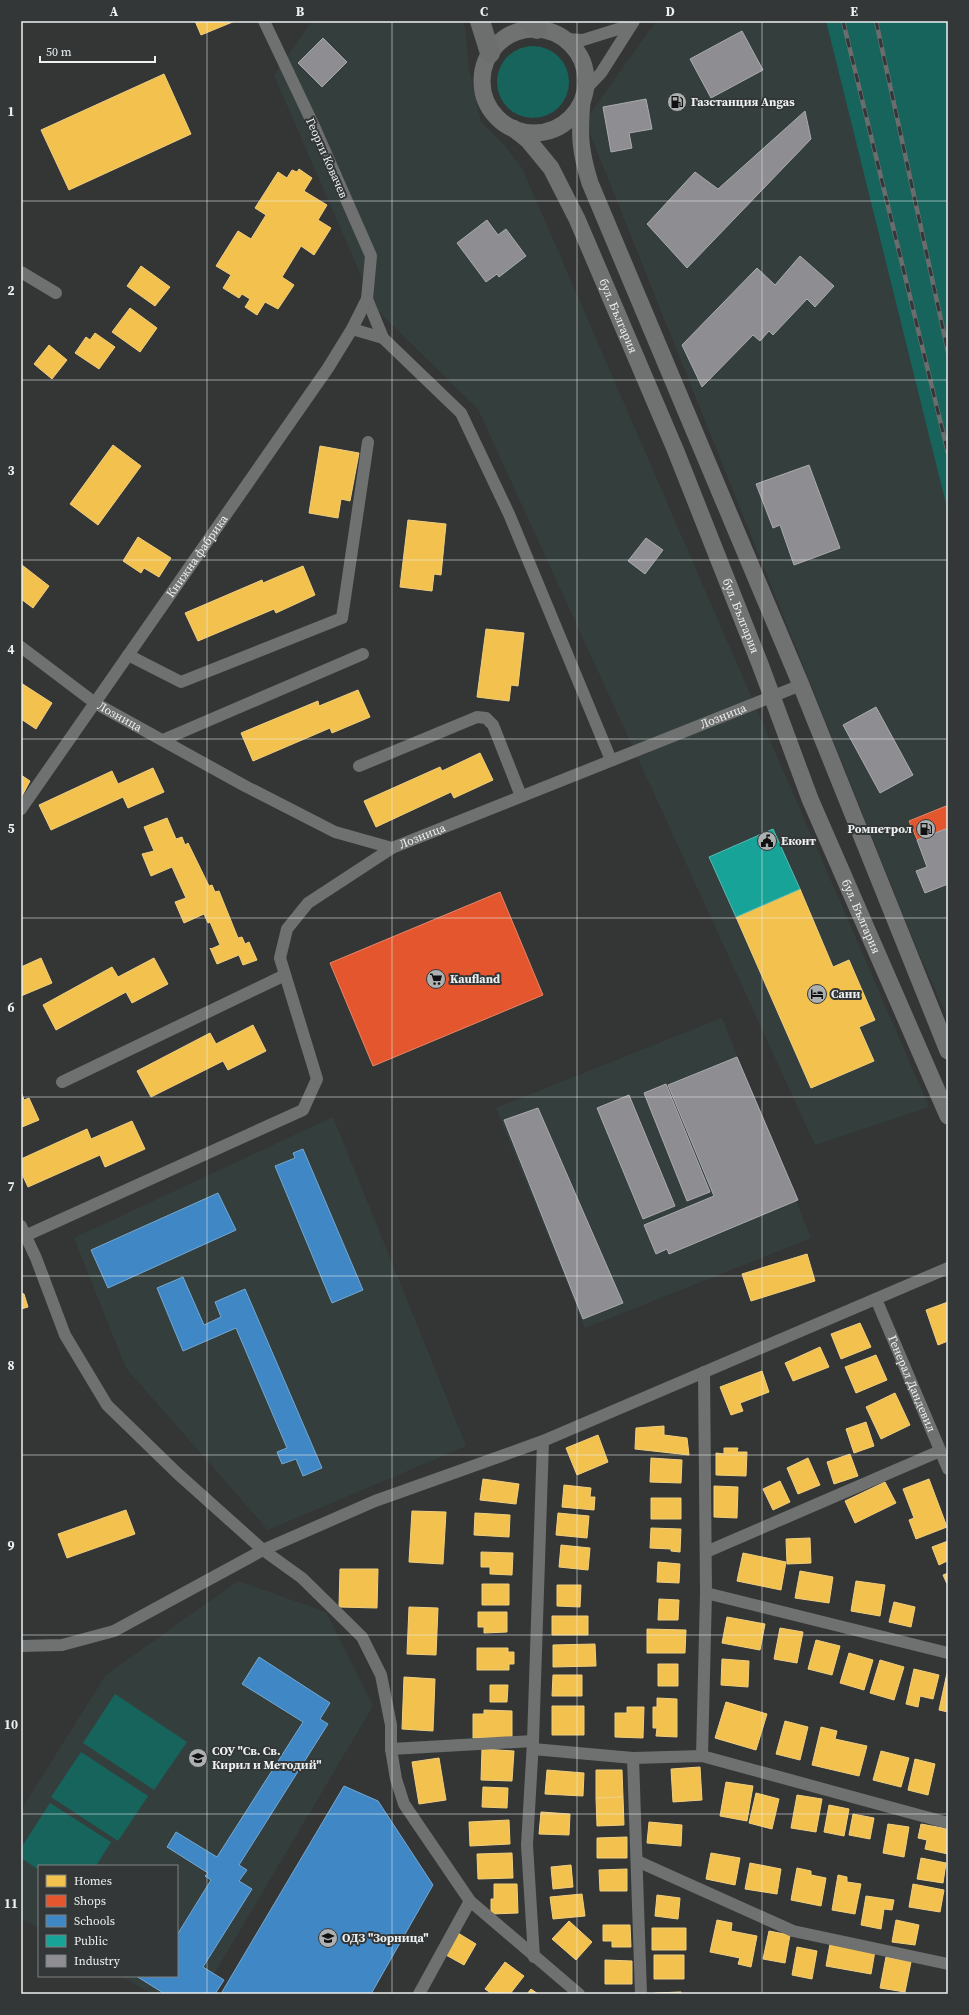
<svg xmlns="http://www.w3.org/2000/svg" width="969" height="2015" viewBox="0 0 969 2015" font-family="'Source Serif 4',serif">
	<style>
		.built { fill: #343f3d }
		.green { fill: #17645d }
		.homes { fill: #f2c14e; stroke: #f1cf7f; fill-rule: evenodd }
		.shops { fill: #e4572e; stroke: #e78568 }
		.schools { fill: #3f88c5; stroke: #74a8d2 }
		.public { fill: #17a398; stroke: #58bab3 }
		.industry { fill: #8d8d92; stroke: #aaabae }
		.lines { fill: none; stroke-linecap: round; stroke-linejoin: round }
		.minor { stroke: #6f7070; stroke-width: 12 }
		.secondary { stroke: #707272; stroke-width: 17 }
		.trunk { stroke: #6d6f6e; stroke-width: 20 }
		.rail-casing { stroke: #6b6c6c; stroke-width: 4.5 }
		.rail { stroke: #333737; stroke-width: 3; stroke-dasharray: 9; stroke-linecap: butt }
		.grid { fill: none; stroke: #eef1f1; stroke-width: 1; stroke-opacity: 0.55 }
		.labels { text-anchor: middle; stroke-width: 4; stroke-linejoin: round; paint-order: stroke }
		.poi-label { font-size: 12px; font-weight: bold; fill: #eef1f1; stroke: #333737; text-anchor: start }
		.street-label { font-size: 12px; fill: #eef1f1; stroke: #333737 }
		.neatline { fill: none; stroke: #eef1f1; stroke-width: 1.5 }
		.grid-label { font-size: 13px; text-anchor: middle; font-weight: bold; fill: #eef1f1 }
	</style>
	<rect width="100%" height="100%" fill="#343636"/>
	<path class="built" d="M312,21H462L465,28L469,69L481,122L505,146L522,168L929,1107L815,1145L478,409L375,308L274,75Z
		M656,21H826L948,512V1018L917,949L585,121Z
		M722,1018L811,1238L585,1328L496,1108Z
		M333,1117L466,1446L268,1530L126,1368L74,1238Z
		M238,1581L326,1612L373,1706L202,1994H152L121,1976H177V1866H39V1928L21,1918V1810L106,1675Z"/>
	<path class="green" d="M826,21H948V512Z
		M497 82a36 36 0 1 1 72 0a36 36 0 1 1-72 0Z
		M115,1694L187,1742L154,1790L83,1743Z
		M81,1752L148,1796L118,1841L51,1797Z
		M50,1803L111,1842L96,1866H39V1870L21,1858V1848Z"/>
	<path class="homes" d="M195,21H235L201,35Z
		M164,74L191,134L69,190L41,130Z
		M299,169L312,178L304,191L327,205L318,220L331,228L314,255L301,246L282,277L294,285L278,309L265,302L257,315L245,307L250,299L242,294L239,298L223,288L231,275L216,266L238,231L251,239L266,215L255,208L278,172L287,178L292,170L297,172Z
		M141,266L170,287L155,306L127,286Z
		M130,308L157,328L140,352L112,332Z
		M95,333L115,347L99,369L75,353L86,337L90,340Z
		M49,345L67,360L52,379L34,364Z
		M113,445L141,466L98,525L70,504Z
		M320,446L359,453L350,501L341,499L338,518L309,513Z
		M408,520L446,524L441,575L434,574L432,591L400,587Z
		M138,537L171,558L159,577L144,568L141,573L123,561Z
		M22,565L49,586L33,608L21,599Z
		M303,566L315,595L276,613L274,609L198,641L185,613L262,580L263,583Z
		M486,629L524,633L518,686L511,685L509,701L477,697Z
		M21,683L52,703L36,729L21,719Z
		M358,690L370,717L332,733L330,728L253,761L241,733L318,701L319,706Z
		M480,753L493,780L454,798L451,792L376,827L364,801L440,767L442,771Z
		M153,768L164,792L128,808L123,797L51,830L39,805L112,771L118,784Z
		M21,775L30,781L21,798Z
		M167,818L176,839L182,837L185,845L188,843L209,886L212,885L215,892L219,891L238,938L242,937L245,944L249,942L257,960L243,965L239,955L217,964L210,948L211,949L220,945L210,922L208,923L204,914L184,923L175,902L186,898L172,867L151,876L142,854L154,851L144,827Z
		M800,889L833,967L849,960L875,1020L859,1027L874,1061L811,1088L736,917Z
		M41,958L52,983L21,996V967Z
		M154,958L168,984L132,1003L126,992L56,1030L43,1005L112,967L118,977Z
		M253,1025L266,1051L228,1070L223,1061L151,1097L137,1071L210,1033L216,1044Z
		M22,1094L24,1100L29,1098L39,1120L22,1127Z
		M132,1121L145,1149L105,1167L100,1155L28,1187L21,1172V1159L87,1129L91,1139Z
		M807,1254L815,1281L751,1301L742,1274Z
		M21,1293L24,1294L28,1307L21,1309Z
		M948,1302V1341L938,1345L926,1310Z
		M860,1323L871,1347L841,1359L831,1334Z
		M820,1347L829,1367L793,1381L785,1363Z
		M876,1355L887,1380L856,1393L845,1367Z
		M762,1371L769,1392L740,1403L743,1411L731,1415L720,1387Z
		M895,1393L910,1425L881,1439L866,1407Z
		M866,1422L874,1446L854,1453L846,1429Z
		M664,1426V1435L687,1438L689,1455L635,1449L636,1428Z
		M598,1435L608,1462L577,1475L566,1448Z
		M724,1448H738L737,1452H747L746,1476L716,1475V1453L724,1454Z
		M850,1454L858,1476L834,1484L827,1462Z
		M651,1458L682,1460L681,1483L650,1482Z
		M808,1458L820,1485L798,1494L787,1468Z
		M483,1479L519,1484L516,1504L480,1500Z
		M929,1479L947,1527L916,1539L909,1520L914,1518L903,1489Z
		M780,1481L790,1502L773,1510L763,1489Z
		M885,1482L896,1503L855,1523L845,1501Z
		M564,1485L591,1488L590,1497H595L594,1510L562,1507Z
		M714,1486L738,1487L737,1518L714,1517Z
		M651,1498H681V1519H651Z
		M126,1510L135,1534L67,1558L58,1534Z
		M412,1511L446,1512L443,1564L409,1562Z
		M475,1513L510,1515L509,1537L474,1535Z
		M558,1513L589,1516L587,1538L556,1535Z
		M651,1528L681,1529L680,1552L671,1551V1549L650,1548Z
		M810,1538L811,1563L787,1564L786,1539Z
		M948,1541V1563L947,1561L939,1565L932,1547Z
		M561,1545L590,1548L588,1570L559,1567Z
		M481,1552L513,1553L512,1575L490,1574V1567H481Z
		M743,1553L786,1562L781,1590L737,1581Z
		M658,1562L680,1564L679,1583L657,1582Z
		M340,1569H378L377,1608L339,1607Z
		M800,1571L833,1577L829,1603L795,1598Z
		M948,1573V1586L943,1575Z
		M856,1581L885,1585L880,1616L851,1611Z
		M482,1584H509V1605H482Z
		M557,1585H581L580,1607L557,1606Z
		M659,1599L679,1600L678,1620H658Z
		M894,1602L915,1607L911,1627L889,1622Z
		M409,1607L438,1608L436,1655L407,1654Z
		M478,1612H507V1632L484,1633V1627H478Z
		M552,1616H588V1635H552Z
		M727,1617L765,1624L760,1650L722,1643Z
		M780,1628L803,1632L797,1663L774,1659Z
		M647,1629L686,1630L685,1653H647Z
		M816,1640L840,1646L832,1675L808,1669Z
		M595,1644L596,1666L553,1667V1645Z
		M477,1648H508V1652H514V1664H509V1670H477Z
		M849,1653L873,1660L864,1690L840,1683Z
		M722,1659L749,1661L748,1687L721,1685Z
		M880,1660L904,1667L894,1700L870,1693Z
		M658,1664H678V1686H658Z
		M914,1669L939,1675L933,1699L920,1696L918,1707L906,1704Z
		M947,1673H948V1712L939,1710Z
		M553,1675H582V1696H552Z
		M404,1677L435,1679L433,1731L402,1729Z
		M490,1685H508L507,1702H490Z
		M657,1698L677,1699V1737L656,1736L657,1728H653V1707H657Z
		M726,1702L767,1714L756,1750L715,1738Z
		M552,1706H584V1735H552Z
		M627,1707H644L643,1738L615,1737V1713H627Z
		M484,1710L512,1711V1738H473V1714H484Z
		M785,1721L808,1727L800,1760L776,1754Z
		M821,1727L837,1731L835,1739L867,1746L859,1776L812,1765Z
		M482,1749L514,1751L512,1781L481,1780Z
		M881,1751L909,1758L901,1787L873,1780Z
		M439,1758L446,1800L419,1804L412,1762Z
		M915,1759L935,1764L928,1795L908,1790Z
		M700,1767L702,1800L673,1802L671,1769Z
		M547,1770L584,1773L583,1796L545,1794Z
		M596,1770H622L623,1797L596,1798Z
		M726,1782L753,1786L747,1821L720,1816Z
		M483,1787L508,1788L507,1808L482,1807Z
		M756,1793L779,1799L772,1829L749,1823Z
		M797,1795L822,1799L816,1832L791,1828Z
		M623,1797L624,1825L597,1826L596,1798Z
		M829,1805L849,1809L844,1836L824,1832Z
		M541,1812L570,1814L569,1835L539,1834Z
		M853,1814L874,1818L870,1839L849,1835Z
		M509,1820L510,1844L470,1846L469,1822Z
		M649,1822L682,1825L681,1846L647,1843Z
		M888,1824L909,1827L904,1857L883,1853Z
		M921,1824L948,1829V1854L925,1849L927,1840L918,1838Z
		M627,1837V1858H597V1838Z
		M352,1840L378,1855L365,1877L339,1862Z
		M512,1853L513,1878L478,1879L477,1854Z
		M711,1853L740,1858L735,1885L706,1879Z
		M330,1856L345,1865L328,1892L349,1904L369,1871L388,1882L340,1962L331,1957L319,1976L277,1951L289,1931L286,1929ZM320,1903L342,1916L321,1950L300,1937Z
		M921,1858L946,1863L943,1883L917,1879Z
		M750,1863L781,1869L777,1894L745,1889Z
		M571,1865L573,1887L553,1889L551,1867Z
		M797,1868L811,1871V1875L826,1878L821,1906L791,1900Z
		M627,1869V1891H600L599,1870Z
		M838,1875L847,1877V1882L861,1884L855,1914L832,1910Z
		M494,1884H517L518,1913L491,1914V1899H494Z
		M913,1884L944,1890L940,1912L909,1907Z
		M582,1894L585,1916L553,1919L550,1897Z
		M657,1895L680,1898L678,1919L655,1916Z
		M866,1896L894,1900L892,1910L884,1909L881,1929L861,1925Z
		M717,1920L732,1923L731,1931L757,1936L751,1967L738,1964L740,1958L710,1952Z
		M896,1920L919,1925L915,1945L892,1942Z
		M569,1921L592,1942L576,1960L552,1939Z
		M603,1925H630L631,1947H612V1941H603Z
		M652,1928H686V1950H652Z
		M769,1931L790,1935L785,1963L763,1959Z
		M458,1933L476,1944L464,1965L446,1955Z
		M830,1944L875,1951L871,1974L826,1966Z
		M797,1947L817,1951L812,1979L792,1975Z
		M654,1955H684V1979H654Z
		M886,1957L911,1962L905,1992L880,1988Z
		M605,1960L632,1961V1984H605Z
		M505,1962L524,1976L510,1994H492L485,1989Z
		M531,1989L538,1994H527Z
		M681,1992V1994H655V1993Z"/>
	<path class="shops" d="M946,806L948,810V835L920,846L909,821Z
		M500,892L543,995L373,1066L330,963Z"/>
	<path class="schools" d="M303,1149L363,1290L332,1303L275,1166L295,1158L293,1153Z
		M218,1193L236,1230L108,1288L91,1250Z
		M183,1277L204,1325L221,1317L215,1302L245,1289L322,1468L303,1476L296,1459L282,1464L277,1452L287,1448L236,1328L183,1351L157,1288Z
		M259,1657L330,1703L320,1719L328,1724L239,1865L247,1870L239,1881L252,1889L203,1967L224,1980L215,1994H165L136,1976H177V1935L211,1880L205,1876L208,1873L167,1847L176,1832L217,1857L303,1722L242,1684Z
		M344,1786L378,1801L433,1885L371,1994H227L222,1992Z"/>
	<path class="public" d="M773,829L800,889L736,917L709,857Z"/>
	<path class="industry" d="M742,31L763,70L711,98L690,59Z
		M323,38L347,62L322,87L298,63Z
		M646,99L652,129L629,133L632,148L611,152L603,107Z
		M805,111L811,139L687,268L647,224L695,172L718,189Z
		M487,220L498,235L506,229L526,256L499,277L497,274L486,282L457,243Z
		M800,256L834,286L815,307L807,299L773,335L769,331L760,341L753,335L702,387L682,345L757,268L775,285Z
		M809,465L840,548L794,565L780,525L773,528L756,484Z
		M646,538L663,550L645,574L628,561Z
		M876,707L913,775L880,793L843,725Z
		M948,828V884L925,893L916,871L927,867L917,840Z
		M737,1057L798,1200L669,1254L667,1249L656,1254L644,1225L714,1196L668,1085Z
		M666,1084L710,1192L687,1201L644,1093Z
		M629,1095L675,1206L643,1219L597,1108Z
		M538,1108L623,1303L583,1319L504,1120Z"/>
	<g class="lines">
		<g class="minor">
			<path d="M566,39L583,40L631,25"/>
			<path d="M586,89L601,73L634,21"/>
			<path d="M21,272L56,293"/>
			<path d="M367,299L383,338"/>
			<path d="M352,329L383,338L461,413L509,514L611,760"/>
			<path id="s1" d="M21,647L95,703L245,786L335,832L392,848L801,685"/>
			<path d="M128,655L181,682L342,618L368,442"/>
			<path d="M163,740L363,654"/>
			<path d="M359,766L477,717L486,718L493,725L521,796"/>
			<path id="s2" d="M21,809L328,368L352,329L367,299L371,256L313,124L264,21"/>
			<path d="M62,1082L285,975"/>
			<path d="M21,1226L36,1258L65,1335L107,1405L177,1473L263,1550L302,1578L362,1637L381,1675L391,1725V1749L396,1779L404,1804L470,1901L579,1994"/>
			<path d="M27,1235L303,1110L317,1079L280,958L287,929L308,903L392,848"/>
			<path id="s3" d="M876,1299L948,1469"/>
			<path d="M706,1552L940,1451"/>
			<path d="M706,1593L948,1653"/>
			<path d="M21,1646L62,1645L114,1631L263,1550L375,1501L543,1441L948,1268"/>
			<path d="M391,1749L533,1741"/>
			<path d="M533,1749L633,1758L702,1756L948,1823"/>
			<path d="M702,1756L706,1593L704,1372"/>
			<path d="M633,1758L641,1994"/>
			<path d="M637,1861L793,1931L948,1964"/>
			<path d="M534,1957L527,1845L533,1741L543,1441"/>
			<path d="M419,1994L470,1901"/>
		</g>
		<g class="secondary">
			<circle cx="534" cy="81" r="52"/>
			<path d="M582,102C579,135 580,151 590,183L801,685L948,1051"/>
			<path id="s4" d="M513,128L528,140L551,168L577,219L675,449L760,664L810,799L948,1116"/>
		</g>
		<path class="trunk" d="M480,21L490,53
			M529,21L537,29"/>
		<defs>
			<path id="rail" d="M843,21L948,453
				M876,21L948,352"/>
		</defs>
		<use href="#rail" class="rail-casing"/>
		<use href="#rail" class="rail"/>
	</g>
	<path class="grid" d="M207,21V1994M392,21V1994M577,21V1994M762,21V1994M21,201H948M21,380H948M21,560H948M21,739H948M21,918H948M21,1097H948M21,1276H948M21,1455H948M21,1635H948M21,1814H948"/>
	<defs>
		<symbol id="fuel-disc" viewBox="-11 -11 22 22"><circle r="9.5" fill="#adb0b0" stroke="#333737"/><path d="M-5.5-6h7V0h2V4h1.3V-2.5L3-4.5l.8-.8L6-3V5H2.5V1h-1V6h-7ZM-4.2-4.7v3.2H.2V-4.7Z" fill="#111"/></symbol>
		<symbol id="civic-disc" viewBox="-11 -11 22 22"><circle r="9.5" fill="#adb0b0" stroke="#333737"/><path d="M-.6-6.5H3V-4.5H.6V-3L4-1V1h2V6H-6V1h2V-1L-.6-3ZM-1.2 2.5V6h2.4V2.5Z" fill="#111"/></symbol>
		<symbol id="supermarket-disc" viewBox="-11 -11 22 22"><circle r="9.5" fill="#adb0b0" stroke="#333737"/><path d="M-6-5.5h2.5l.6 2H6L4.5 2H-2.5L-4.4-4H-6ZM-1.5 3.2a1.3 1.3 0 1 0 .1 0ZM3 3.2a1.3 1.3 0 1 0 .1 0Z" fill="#111"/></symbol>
		<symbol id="hotel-disc" viewBox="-11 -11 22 22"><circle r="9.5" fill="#adb0b0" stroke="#333737"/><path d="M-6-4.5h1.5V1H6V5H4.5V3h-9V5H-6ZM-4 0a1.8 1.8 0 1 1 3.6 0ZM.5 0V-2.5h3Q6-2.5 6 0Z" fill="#111"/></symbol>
		<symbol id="school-disc" viewBox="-11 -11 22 22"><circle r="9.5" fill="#adb0b0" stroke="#333737"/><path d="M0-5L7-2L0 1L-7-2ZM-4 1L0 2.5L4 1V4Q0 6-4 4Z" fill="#111"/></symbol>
	</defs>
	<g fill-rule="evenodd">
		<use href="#fuel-disc" x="666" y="91" width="22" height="22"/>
		<use href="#fuel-disc" x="915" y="818" width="22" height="22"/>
		<use href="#civic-disc" x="756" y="830" width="22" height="22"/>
		<use href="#supermarket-disc" x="425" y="968" width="22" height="22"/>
		<use href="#hotel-disc" x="806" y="983" width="22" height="22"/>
		<use href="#school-disc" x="187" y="1747" width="22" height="22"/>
		<use href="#school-disc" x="317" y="1927" width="22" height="22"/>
	</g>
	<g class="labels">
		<g class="poi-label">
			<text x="691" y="106">Газстанция Angas</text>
			<text x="912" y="833" text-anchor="end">Ромпетрол</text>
			<text x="781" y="845">Еконт</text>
			<text x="450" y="983">Kaufland</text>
			<text x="831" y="998">Сани</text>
			<text x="212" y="1755">СОУ "Св. Св.<tspan x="212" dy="14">Кирил и Методий"</tspan></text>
			<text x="342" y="1942">ОДЗ "Зорница"</text>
		</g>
		<g class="street-label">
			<text transform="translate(327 158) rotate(66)" y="4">Георги Ковачев</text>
			<text dy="4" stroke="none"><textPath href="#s4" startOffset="218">бул. България</textPath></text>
			<text dy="4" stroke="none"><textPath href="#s2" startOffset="308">Книжна фабрика</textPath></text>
			<text dy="4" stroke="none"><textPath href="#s4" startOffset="542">бул. България</textPath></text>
			<text dy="4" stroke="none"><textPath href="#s1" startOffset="121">Лозница</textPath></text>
			<text dy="4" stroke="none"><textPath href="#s1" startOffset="781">Лозница</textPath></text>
			<text dy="4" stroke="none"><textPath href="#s1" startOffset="457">Лозница</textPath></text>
			<text dy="4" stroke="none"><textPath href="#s4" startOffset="866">бул. България</textPath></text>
			<text dy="4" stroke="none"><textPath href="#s3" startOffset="92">Генерал Дандевил</textPath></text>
		</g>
	</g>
	<rect width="969" height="2015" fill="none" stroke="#333737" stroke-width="44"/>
	<rect x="38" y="1865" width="140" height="112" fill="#333737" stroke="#7e8181"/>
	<rect x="46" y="1875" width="20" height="12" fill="#f2c14e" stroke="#7e8181"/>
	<text x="74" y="1885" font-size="12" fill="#eef1f1">Homes</text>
	<rect x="46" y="1895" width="20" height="12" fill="#e4572e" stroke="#7e8181"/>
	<text x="74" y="1905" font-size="12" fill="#eef1f1">Shops</text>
	<rect x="46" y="1915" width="20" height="12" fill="#3f88c5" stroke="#7e8181"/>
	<text x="74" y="1925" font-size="12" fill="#eef1f1">Schools</text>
	<rect x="46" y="1935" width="20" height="12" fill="#17a398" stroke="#7e8181"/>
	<text x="74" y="1945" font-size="12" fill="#eef1f1">Public</text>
	<rect x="46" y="1955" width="20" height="12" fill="#8d8d92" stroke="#7e8181"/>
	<text x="74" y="1965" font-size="12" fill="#eef1f1">Industry</text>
	<path d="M40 56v6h115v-6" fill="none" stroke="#eef1f1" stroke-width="2"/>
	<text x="46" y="56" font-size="12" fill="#eef1f1" stroke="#333737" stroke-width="3" paint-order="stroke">50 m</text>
	<rect x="22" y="22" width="925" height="1971" class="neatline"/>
	<g class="grid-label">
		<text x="114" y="16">A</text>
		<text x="300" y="16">B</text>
		<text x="484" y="16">C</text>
		<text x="670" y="16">D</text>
		<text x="854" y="16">E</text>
		<text x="11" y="116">1</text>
		<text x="11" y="295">2</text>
		<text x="11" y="475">3</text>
		<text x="11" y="654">4</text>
		<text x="11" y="833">5</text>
		<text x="11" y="1012">6</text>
		<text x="11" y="1191">7</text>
		<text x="11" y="1370">8</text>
		<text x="11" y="1550">9</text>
		<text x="11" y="1729">10</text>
		<text x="11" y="1908">11</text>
	</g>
</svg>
